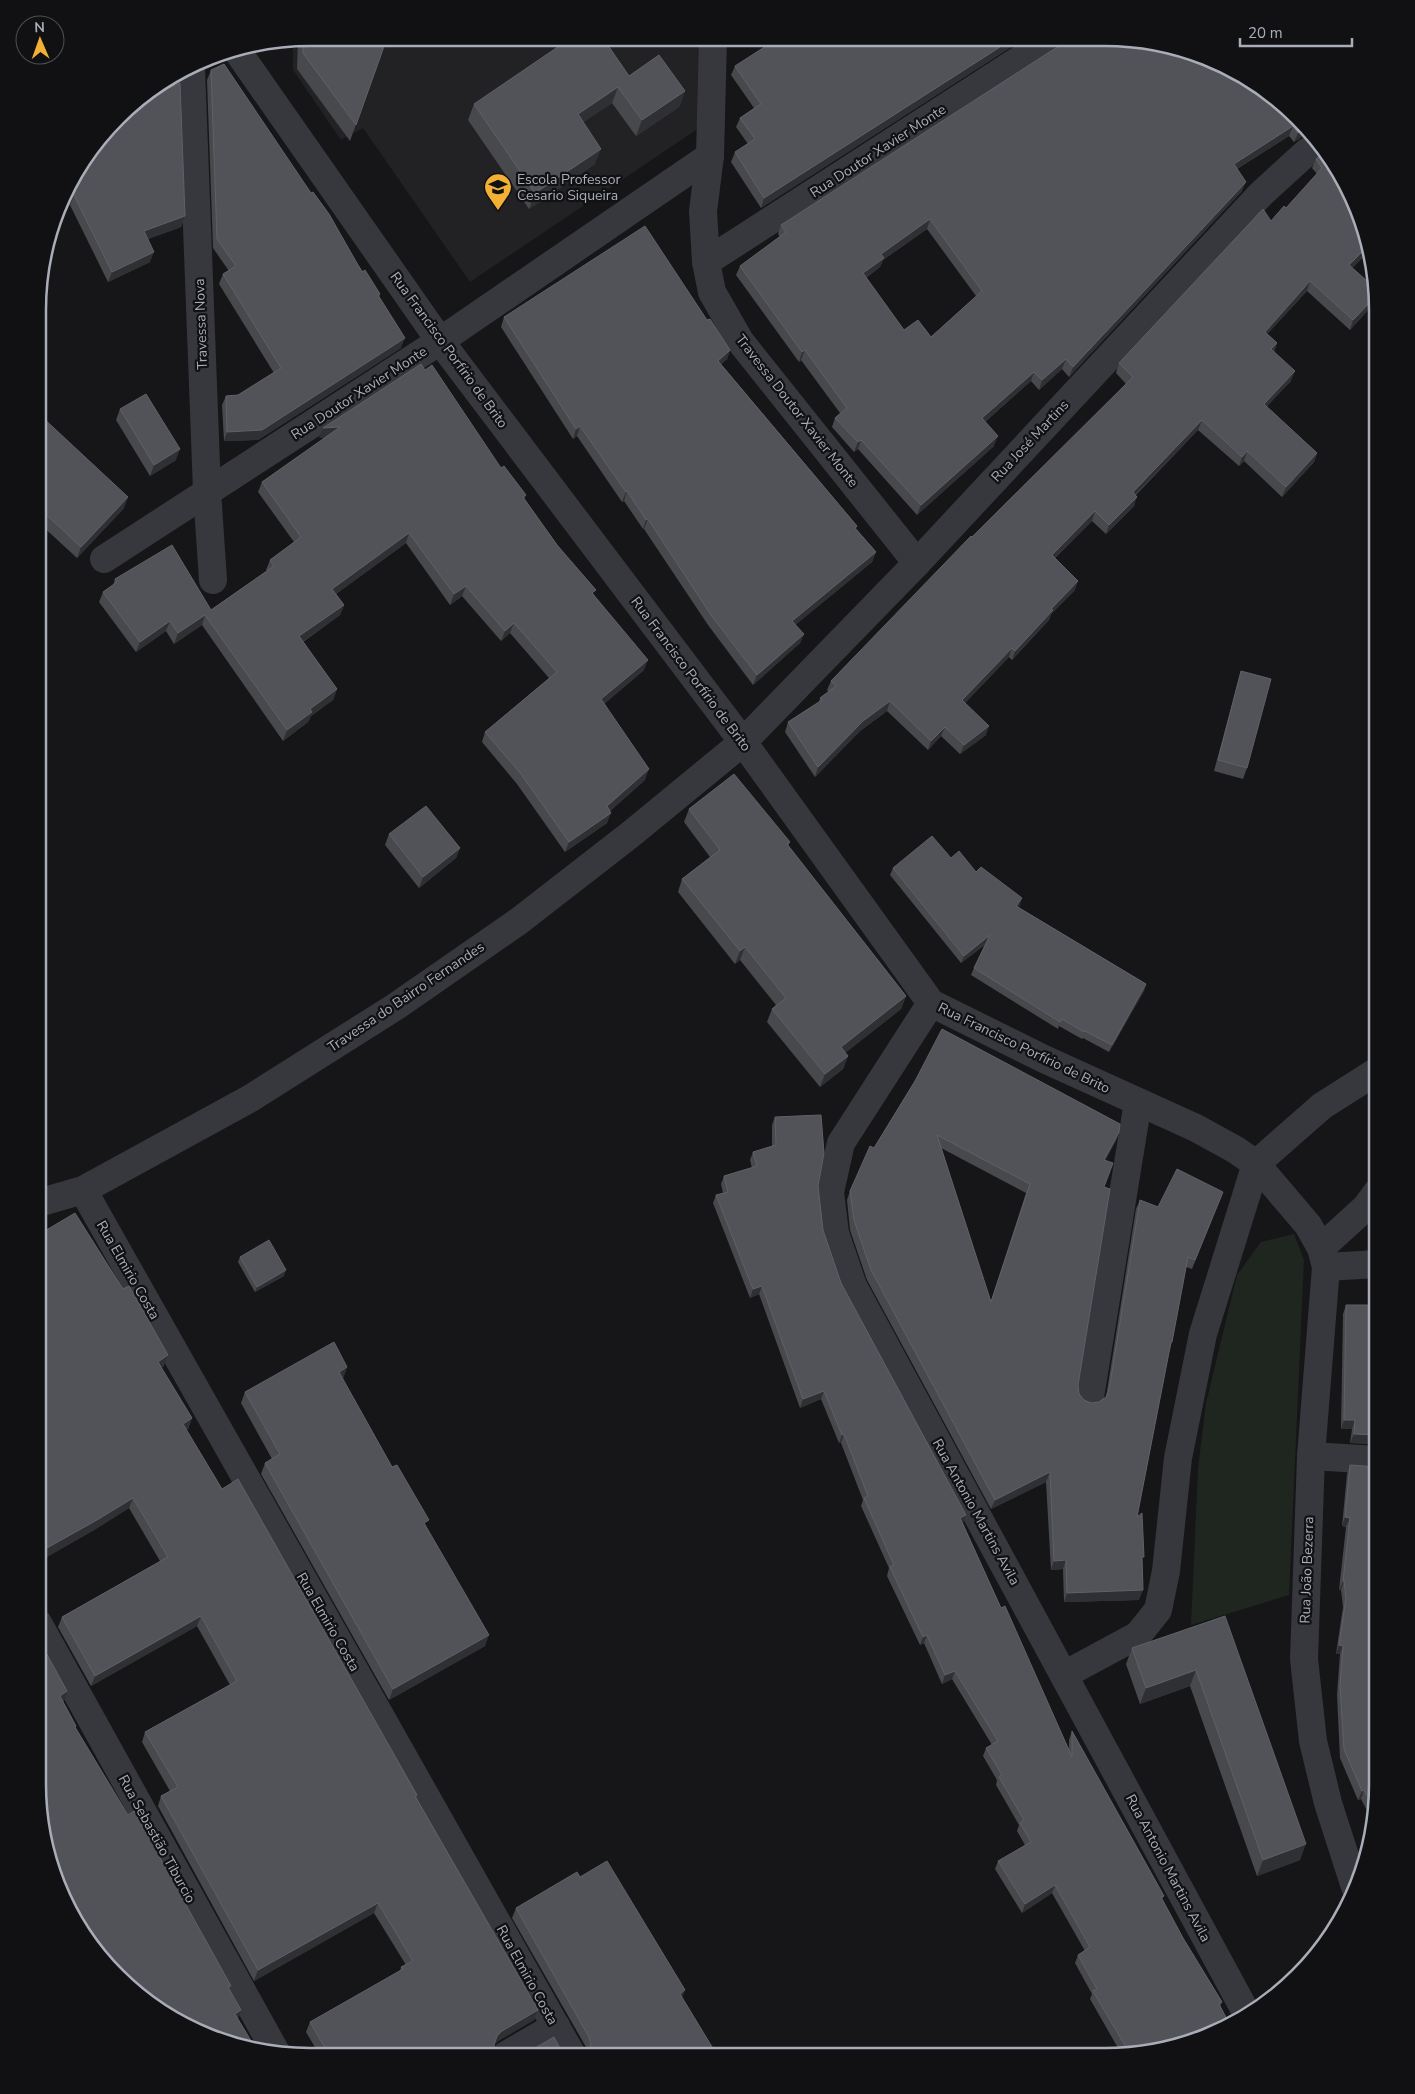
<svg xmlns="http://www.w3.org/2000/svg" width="1415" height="2094" font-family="'Nunito Sans',sans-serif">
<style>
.built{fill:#222225}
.green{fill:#1e261f}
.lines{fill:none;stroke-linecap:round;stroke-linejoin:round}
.minor{stroke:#37383d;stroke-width:28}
.wall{fill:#47494d;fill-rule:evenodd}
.shaded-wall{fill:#2f3033}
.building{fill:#525359;stroke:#5f6168;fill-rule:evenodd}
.labels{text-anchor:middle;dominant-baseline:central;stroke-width:4.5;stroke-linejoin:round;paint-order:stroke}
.street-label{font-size:14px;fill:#a8adb8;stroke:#111113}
.poi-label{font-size:14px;fill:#a8adb8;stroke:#111113;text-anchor:start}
.rim{fill:none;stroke:#a8adb8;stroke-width:2.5}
</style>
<rect width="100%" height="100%" fill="#161618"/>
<polygon class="built" points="311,38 700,39 705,124 470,282 363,128 341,140 293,70 293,41"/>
<polygon class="green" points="1294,1234 1304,1260 1289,1595 1191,1625 1198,1468 1206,1403 1237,1275 1261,1242"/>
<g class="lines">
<g class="minor">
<polyline points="713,39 710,156 703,211 706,262 712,292 740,341 917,563"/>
<polyline points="238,52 440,341 743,742 931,1003 1044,1059 1196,1128 1236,1150 1256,1164 1308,1225 1321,1248 1326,1267 1311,1456 1304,1659 1313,1741 1328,1803 1355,1887"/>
<polyline points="191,68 207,491 213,580"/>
<polyline points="706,262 1050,40"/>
<polyline points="104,559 440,341 710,156"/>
<polyline points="931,1003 841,1143 830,1192 835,1233 853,1286 1247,2014"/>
<polyline points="83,1190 572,2055"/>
<polyline points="38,1203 83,1190 251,1098 395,1007 519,921 631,834 743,742 917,563 1261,194 1307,152 1320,144"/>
<polyline points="1321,1248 1366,1207 1377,1192"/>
<polyline points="1326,1267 1377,1264"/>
<polyline points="1090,1397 1138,1102"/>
<polyline points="1311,1456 1377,1460"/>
<polyline points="38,1623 277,2054"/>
<polyline points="1064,1675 1138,1635 1158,1610 1166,1571 1178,1458 1203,1334 1256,1164 1322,1106 1377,1071"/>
<polyline points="506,2055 556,2026"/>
</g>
</g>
<g class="wall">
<polygon points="311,38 387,38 350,141 297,69 298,40"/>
<polygon points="1022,40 761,208 731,162 735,152 748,144 736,127 740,118 754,108 731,75 735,66"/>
<polygon points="211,70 380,294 379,297 401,348 258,440 224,441 222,405 226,396 238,395 274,373 219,284 223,274 229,271 213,248 207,80"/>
<polygon points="629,76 685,91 679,107 636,136 612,103 583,122 595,164 529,209 468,120 474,104"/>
<path d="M1270 94 1309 132 1294 142 1289 136 1237 169 1242 191 1069 377 1062 369 1039 390 1031 381 985 422 994 446 917 515 858 449 854 452 832 427 835 418 840 413 801 360 799 362 736 275 740 266 780 237 778 234 781 225ZM927 229 976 296 931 337 904 330 866 278 880 267 883 260Z"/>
<polygon points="1316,159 1349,190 1364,228 1370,250 1352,268 1375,288 1376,301 1350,330 1307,291 1267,334 1277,343 1274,352 1291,381 1266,407 1317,453 1314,462 1282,497 1244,461 1239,466 1198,430 1136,495 1134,506 1106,534 1092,521 1055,558 1075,590 1051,614 1049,620 1012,660 1009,657 965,703 986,735 960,754 941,736 928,750 887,711 860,731 815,777 785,732 788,722 819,702 820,698 829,692 827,690 831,681 972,537 1126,384 1116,373 1119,363 1271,221 1286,208 1317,174 1312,168"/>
<polygon points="66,190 185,216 181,227 148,239 150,262 108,282 70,205"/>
<polygon points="504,317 707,320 730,350 727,359 721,364 857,526 856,529 876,552 872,562 795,625 804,634 800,643 753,685 708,625 644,529 643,529 624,501 622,502 577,436 573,439 501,327"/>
<polygon points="425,370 501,468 526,495 524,499 594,595 644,670 604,704 645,780 610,811 607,823 565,852 517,784 482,742 485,732 549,678 510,633 501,641 462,596 450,605 406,543 336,594 344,605 340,615 303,642 337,689 333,700 311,716 308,722 283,741 202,625 174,644 166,631 136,652 99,602 103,592 113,585 115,579 211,610 267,571 266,570 270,560 294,542 258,492 262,482 325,438 319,438"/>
<polygon points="120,409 176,460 150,476 116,420"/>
<polygon points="40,417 124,508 77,558 39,523"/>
<polygon points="1241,671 1247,768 1243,779 1214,771 1238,682"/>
<polygon points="689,809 790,842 788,846 906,996 901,1009 845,1053 848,1056 843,1069 820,1087 767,1022 772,1009 776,1005 740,960 735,964 678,892 682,879 710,857 684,822"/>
<polygon points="389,834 460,848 456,858 419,888 385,845"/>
<polygon points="893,868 976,872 1020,905 1018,907 1146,984 1144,991 1109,1052 1083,1038 1082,1039 1059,1026 1058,1029 971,975 974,968 986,944 961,963 890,875"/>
<path d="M915 1081 1119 1132 1116 1141 1105 1160 1104 1187 1078 1385 1079 1394 1084 1400 1091 1403 1099 1402 1106 1397 1136 1209 1140 1200 1158 1207 1223 1192 1192 1269 1186 1267 1172 1342 1169 1352 1137 1517 1142 1563 1139 1600 1064 1602 1063 1569 1051 1570 1046 1482 991 1509 867 1280 850 1230 847 1200 850 1191 874 1148ZM941 1148 1026 1193 991 1301Z"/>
<polygon points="775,1117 818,1186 823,1230 841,1283 963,1523 1001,1608 1069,1749 1069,1740 1072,1731 1164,1896 1162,1899 1183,1938 1222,2002 1220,2006 1158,2051 1122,2055 1090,1999 1092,1994 1075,1963 1078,1955 1085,1951 1052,1893 1022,1913 995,1869 998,1861 1025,1845 1017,1831 1019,1825 996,1785 997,1780 983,1756 986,1748 992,1745 952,1679 942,1684 924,1643 920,1645 887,1576 889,1568 861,1506 863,1500 841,1443 839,1443 821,1399 800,1408 759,1294 750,1298 713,1203 716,1195 723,1193 721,1184 724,1176 752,1168 750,1160 753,1152 772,1146 772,1125"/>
<polygon points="38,1235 164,1366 161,1368 192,1418 188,1429 186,1430 222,1489 417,1795 416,1798 538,2010 534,2020 498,2041 494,2045 497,2053 499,2055 319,2054 306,2032 310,2022 400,1971 401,1967 406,1965 374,1913 254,1981 158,1806 161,1796 170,1791 142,1742 145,1732 230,1685 197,1626 91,1686 58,1627 62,1617 160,1561 129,1508 94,1530 38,1562"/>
<polygon points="240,1257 284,1276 255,1292 238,1262"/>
<polygon points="1346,1305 1377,1305 1377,1444 1350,1443 1352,1429 1341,1429 1343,1314"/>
<polygon points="347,1367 343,1378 342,1379 426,1526 485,1646 389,1700 261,1474 265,1463 272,1459 241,1403 245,1392"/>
<polygon points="1350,1465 1377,1801 1373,1822 1361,1799 1358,1800 1340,1758 1337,1695 1340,1654 1336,1654 1343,1607 1341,1590 1339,1590 1346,1527 1342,1526 1347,1474"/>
<polygon points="1225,1616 1300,1860 1257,1876 1190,1686 1140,1704 1126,1664 1132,1648"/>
<polygon points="580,1877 682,1998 587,2054 586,2047 512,1918 516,1908"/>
</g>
<g class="shaded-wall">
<polygon points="1011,40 1022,40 761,208 764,198"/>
<polygon points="618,87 612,103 572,130 578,114"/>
<polygon points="685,91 679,107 636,136 642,120"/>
<polygon points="1293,126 1289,136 1230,173 1234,164"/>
<polygon points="1305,128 1309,132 1294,142 1298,133"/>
<polygon points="601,149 595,164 529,209 535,193"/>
<polygon points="1246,182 1242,191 1069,377 1073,367"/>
<polygon points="74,195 70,205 60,210 63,200"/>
<polygon points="185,216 181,227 140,242 144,231"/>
<polygon points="930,219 927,229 883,260 880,267 859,283 863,273 881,254"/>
<polygon points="1369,245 1370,250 1346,275 1349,265"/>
<polygon points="154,252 150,262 108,282 112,272"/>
<polygon points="1310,281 1307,291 1261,341 1265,332"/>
<polygon points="1376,296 1376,302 1350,330 1353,320"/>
<polygon points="405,338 401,348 258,440 224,441 227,432"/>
<polygon points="1277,343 1273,353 1271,349"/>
<polygon points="730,350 727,359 714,370 718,361"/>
<polygon points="805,350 801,360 799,362 802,352"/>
<polygon points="1066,359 1062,369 1039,390 1042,380"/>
<polygon points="1295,371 1291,381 1260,414 1264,404"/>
<polygon points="1034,372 1031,381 978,428 982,418"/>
<polygon points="1202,420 1198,430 1129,501 1133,492"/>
<polygon points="580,426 577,436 573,439 576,429"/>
<polygon points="340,427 336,438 319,438 323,428"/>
<polygon points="998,436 994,446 917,515 921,505"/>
<polygon points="861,440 858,449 854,452 858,442"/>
<polygon points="180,449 176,460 150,476 154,465"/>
<polygon points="1247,451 1244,461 1239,466 1242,457"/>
<polygon points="1317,453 1314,462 1282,497 1286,487"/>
<polygon points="627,491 624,501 622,502 626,492"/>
<polygon points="128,497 124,508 77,558 81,547"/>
<polygon points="1137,497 1134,506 1106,534 1109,525"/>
<polygon points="1095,511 1092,521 1048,564 1052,555"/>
<polygon points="648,519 644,529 643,529 646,520"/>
<polygon points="409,533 406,543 329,599 332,589"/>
<polygon points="876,552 872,562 788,631 792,621"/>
<polygon points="1078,581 1075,590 1051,614 1049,620 1012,660 1015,651 1051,609"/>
<polygon points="466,586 462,596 450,605 454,594"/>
<polygon points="344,605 340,615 295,647 299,636"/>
<polygon points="205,615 202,625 174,644 178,633"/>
<polygon points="170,621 166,631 136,652 140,642"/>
<polygon points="514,623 510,633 501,641 505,631"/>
<polygon points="804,634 800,643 753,685 757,675"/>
<polygon points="1012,648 1009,657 959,709 962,700"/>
<polygon points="648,660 644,670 597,710 601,699"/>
<polygon points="337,689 333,700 311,716 308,722 283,741 287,730 310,709"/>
<polygon points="890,701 887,711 860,731 815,777 818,767 863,721"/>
<polygon points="989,726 986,735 960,754 964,745"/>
<polygon points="945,727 941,736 928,750 931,741"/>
<polygon points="649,769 645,780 603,817 607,806"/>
<polygon points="611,813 607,823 565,852 569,842"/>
<polygon points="460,848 456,858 419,888 423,877"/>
<polygon points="1022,898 1020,905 1013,913 1016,906"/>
<polygon points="990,935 988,942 961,963 964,956"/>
<polygon points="745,947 740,960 735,964 740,951"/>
<polygon points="1146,984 1144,991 1109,1052 1112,1045"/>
<polygon points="906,996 901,1009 836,1060 841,1047"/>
<polygon points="848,1056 843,1069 820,1087 825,1074"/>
<polygon points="1119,1132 1116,1141 1101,1169 1104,1160"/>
<polygon points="286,1270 284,1276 255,1292 257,1287"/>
<polygon points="762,1286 759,1294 750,1298 753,1289"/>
<polygon points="168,1355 164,1366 154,1372 158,1362"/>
<polygon points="347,1367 343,1378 335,1383 339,1372"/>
<polygon points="824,1391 821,1399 800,1408 803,1399"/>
<polygon points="192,1418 188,1429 179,1434 183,1424"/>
<polygon points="1344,1420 1355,1420 1352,1429 1341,1429"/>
<polygon points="844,1434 841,1443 839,1443 842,1435"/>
<polygon points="1354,1434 1377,1435 1377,1444 1350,1443"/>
<polygon points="1050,1472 1046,1482 991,1509 995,1500"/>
<polygon points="133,1498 129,1508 94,1530 38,1562 38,1553"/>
<polygon points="966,1515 963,1523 957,1526 960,1518"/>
<polygon points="1345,1517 1350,1518 1346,1527 1342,1526"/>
<polygon points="1066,1560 1063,1569 1051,1570 1054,1561"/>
<polygon points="1343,1581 1344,1581 1341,1590 1339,1590"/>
<polygon points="1143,1590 1139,1600 1064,1602 1067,1593"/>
<polygon points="201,1616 197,1626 91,1686 95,1676"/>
<polygon points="489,1635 485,1646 389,1700 393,1689"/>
<polygon points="927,1635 924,1643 920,1645 923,1637"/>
<polygon points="1339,1645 1343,1646 1340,1654 1336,1654"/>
<polygon points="1196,1670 1190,1686 1140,1704 1146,1688"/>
<polygon points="955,1671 952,1679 942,1684 945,1675"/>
<polygon points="67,1691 64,1701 56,1706 60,1696"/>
<polygon points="1364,1790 1361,1799 1358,1800 1362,1791"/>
<polygon points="1306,1844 1300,1860 1257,1876 1263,1860"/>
<polygon points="1055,1885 1052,1893 1022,1913 1025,1904"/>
<polygon points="378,1903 374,1913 254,1981 258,1970"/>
<polygon points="685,1990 681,2001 680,1994"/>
<polygon points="241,2010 238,2020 235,2014"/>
<polygon points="538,2010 534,2020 498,2041 493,2047 497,2036 502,2031"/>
</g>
<g class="building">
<polygon points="311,38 387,38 356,125 303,53 303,39"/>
<polygon points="571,38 603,38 629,76 659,55 685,91 642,120 618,87 578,114 601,149 535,193 474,104"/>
<polygon points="777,39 1011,40 764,198 735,152 755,139 740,118 761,104 735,66"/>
<path d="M1066 40H1140L1209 58 1270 94 1305 128 1298 133 1293 126 1234 164 1246 182 1073 367 1066 359 1042 380 1034 372 982 418 998 436 921 505 861 440 858 442 835 418 847 408 805 350 802 352 740 266 786 232 781 225 1062 44ZM930 219 982 291 931 337 918 320 904 330 863 273 884 258 881 254Z"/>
<polygon points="224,64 311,193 313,192 329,214 362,272 365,270 380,294 378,295 405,338 262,430 227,432 226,396 238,395 281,368 223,274 236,266 217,239 211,70"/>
<polygon points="171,80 171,87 180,83 185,216 144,231 154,252 112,272 74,195 63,200 66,190 130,106"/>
<polygon points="1325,151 1349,190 1362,223 1360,225 1364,230 1368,240 1369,245 1349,265 1375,288 1376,296 1353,320 1310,281 1265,332 1277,343 1271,349 1295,371 1264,404 1317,453 1286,487 1247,451 1242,457 1202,420 1133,492 1137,497 1109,525 1095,511 1052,555 1078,581 1051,609 1053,610 1015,651 1012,648 962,700 989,726 964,745 945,727 931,741 890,701 863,721 818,767 788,722 822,700 820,698 836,686 831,681 971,536 972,537 1133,377 1119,363 1263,209 1271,221 1284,206 1286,208 1322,168 1316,159"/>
<polygon points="645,226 707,320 710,319 730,350 718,361 857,526 855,528 876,552 792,621 804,634 757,675 711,615 648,519 646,520 627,491 626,492 580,426 576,429 504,317"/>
<polygon points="421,364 425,370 432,365 501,468 504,466 526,495 523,497 557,545 596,590 592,593 648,660 601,699 649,769 607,806 611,813 569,842 521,774 485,732 557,672 514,623 505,631 466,586 454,594 409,533 332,589 344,605 299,636 337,689 310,709 312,712 287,730 205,615 178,633 170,621 140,642 103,592 117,582 115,579 172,545 211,610 274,566 270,560 301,537 262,482 340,427 323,428"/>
<polygon points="146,394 180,449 154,465 120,409"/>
<polygon points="41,416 128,497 81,547 39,508 40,417"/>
<polygon points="1241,671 1271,679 1247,768 1218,760"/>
<polygon points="734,774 790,842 787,844 906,996 841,1047 848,1056 825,1074 772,1009 786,998 745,947 740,951 682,879 720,850 689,809"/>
<polygon points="426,806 460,848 423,877 389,834"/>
<polygon points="932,836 951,858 959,851 976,872 981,867 1022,898 1016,906 1146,984 1112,1045 1085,1031 1084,1032 1062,1019 1060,1022 974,968 990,935 964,956 893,868"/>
<path d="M942 1029 1120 1124 1119 1132 1104 1160 1113 1163 1104 1187 1110 1189 1078 1385 1079 1394 1084 1400 1091 1403 1099 1402 1106 1397 1109 1390 1140 1200 1158 1207 1177 1169 1223 1192 1195 1260 1188 1257 1172 1342H1171L1137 1517 1142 1513 1144 1557H1142L1143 1590 1067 1593 1066 1560 1054 1561 1050 1472 995 1500 871 1270 854 1220 850 1191 870 1146 874 1148 915 1081ZM937 1135 1030 1184 991 1302Z"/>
<polygon points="821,1115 824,1153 818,1186 823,1230 841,1283 966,1515 960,1518 1001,1608 1005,1606 1072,1757 1072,1731 1164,1896 1161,1897 1183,1938 1222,2002 1219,2004 1230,2025 1225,2028 1158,2051 1130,2054 1093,1991 1097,1989 1078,1955 1090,1947 1055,1885 1025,1904 998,1861 1031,1842 1020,1823 1024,1820 999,1777 1002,1775 986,1748 998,1741 955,1671 945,1675 927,1635 923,1637 890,1567 894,1565 864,1498 868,1496 844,1434 842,1435 824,1391 803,1399 762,1286 753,1289 716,1195 728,1192 724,1176 757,1166 753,1152 776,1145 775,1117"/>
<polygon points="75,1213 123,1289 129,1286 168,1355 158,1362 192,1418 183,1424 222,1489 238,1479 417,1795 415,1796 538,2010 502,2031 497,2036 494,2045 497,2053 499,2055 326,2054 328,2053 310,2022 403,1969 401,1967 413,1961 378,1903 258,1970 161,1796 178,1787 145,1732 237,1681 201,1616 95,1676 62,1617 168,1557 133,1498 97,1520 38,1553 38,1235"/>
<polygon points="269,1240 286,1270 257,1287 240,1257"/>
<polygon points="1346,1305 1377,1305 1377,1435 1354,1434 1355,1420 1344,1420"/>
<polygon points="334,1342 347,1367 339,1372 392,1467 397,1465 429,1520 424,1523 489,1635 393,1689 265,1463 280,1454 245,1392"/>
<polygon points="1350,1465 1377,1467 1377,1801 1375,1812 1364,1790 1362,1791 1344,1749 1340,1686 1343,1646 1339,1645 1346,1598 1344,1581 1343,1581 1350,1518 1345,1517"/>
<polygon points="1225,1616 1306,1844 1263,1860 1196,1670 1146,1688 1132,1648"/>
<polygon points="38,1638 67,1691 60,1696 76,1726 75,1727 128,1815 134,1811 231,1986 228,1987 241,2010 235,2014 256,2049 206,2036 145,2000 94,1950 66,1904 43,1837 38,1783"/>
<polygon points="607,1861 685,1990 680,1994 717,2055 586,2055 589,2052 591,2044 589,2037 516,1908 577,1872 580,1877"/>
<polygon points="554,2037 562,2052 565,2055 523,2055"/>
</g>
<defs>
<g id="school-pin" transform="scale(1.4375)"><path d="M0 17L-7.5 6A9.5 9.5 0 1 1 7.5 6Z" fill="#f2b134" stroke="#111113"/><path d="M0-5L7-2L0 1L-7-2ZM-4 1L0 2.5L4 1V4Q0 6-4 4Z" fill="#111"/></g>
</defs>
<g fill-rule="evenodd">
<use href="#school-pin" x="498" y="187"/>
</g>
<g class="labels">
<g class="street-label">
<text transform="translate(878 151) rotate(-33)">Rua Doutor Xavier Monte</text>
<text transform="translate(201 324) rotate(-92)">Travessa Nova</text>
<text transform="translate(449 350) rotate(54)">Rua Francisco Porfírio de Brito</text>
<text transform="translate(359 393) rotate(-33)">Rua Doutor Xavier Monte</text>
<text transform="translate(797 411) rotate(52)">Travessa Doutor Xavier Monte</text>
<text transform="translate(1030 441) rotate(-47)">Rua José Martins</text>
<text transform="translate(691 674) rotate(53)">Rua Francisco Porfírio de Brito</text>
<text transform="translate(406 997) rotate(-34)">Travessa do Bairro Fernandes</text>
<text transform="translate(1024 1048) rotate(26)">Rua Francisco Porfírio de Brito</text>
<text transform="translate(128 1270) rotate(60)">Rua Elmirio Costa</text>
<text transform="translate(976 1512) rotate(61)">Rua Antonio Martins Avila</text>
<text transform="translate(1307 1570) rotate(-88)">Rua João Bezerra</text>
<text transform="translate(328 1622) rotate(60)">Rua Elmirio Costa</text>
<text transform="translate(157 1839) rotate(61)">Rua Sebastião Tiburcio</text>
<text transform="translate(1168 1868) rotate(62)">Rua Antonio Martins Avila</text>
<text transform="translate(527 1975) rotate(61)">Rua Elmirio Costa</text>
</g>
<g class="poi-label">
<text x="517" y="179">Escola Professor<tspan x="517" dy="16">Cesario Siqueira</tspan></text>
</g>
</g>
<path d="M0 0H1415V2094H0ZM310 46H1105A264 264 0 0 1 1369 310V1784A264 264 0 0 1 1105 2048H310A264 264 0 0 1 46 1784V310A264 264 0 0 1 310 46Z" fill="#111113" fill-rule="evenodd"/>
<path class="rim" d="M310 46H1105A264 264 0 0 1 1369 310V1784A264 264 0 0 1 1105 2048H310A264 264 0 0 1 46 1784V310A264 264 0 0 1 310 46Z"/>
<g transform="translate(40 40) rotate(358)"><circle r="24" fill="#111113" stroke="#4d4f55"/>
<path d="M0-4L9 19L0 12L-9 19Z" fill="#f2b134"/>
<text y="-8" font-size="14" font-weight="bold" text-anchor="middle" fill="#a8adb8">N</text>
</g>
<path d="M1240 38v8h112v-8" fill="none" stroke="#a8adb8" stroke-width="2.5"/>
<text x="1248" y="38" font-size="15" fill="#a8adb8" stroke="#111113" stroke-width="4" paint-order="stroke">20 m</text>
</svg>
